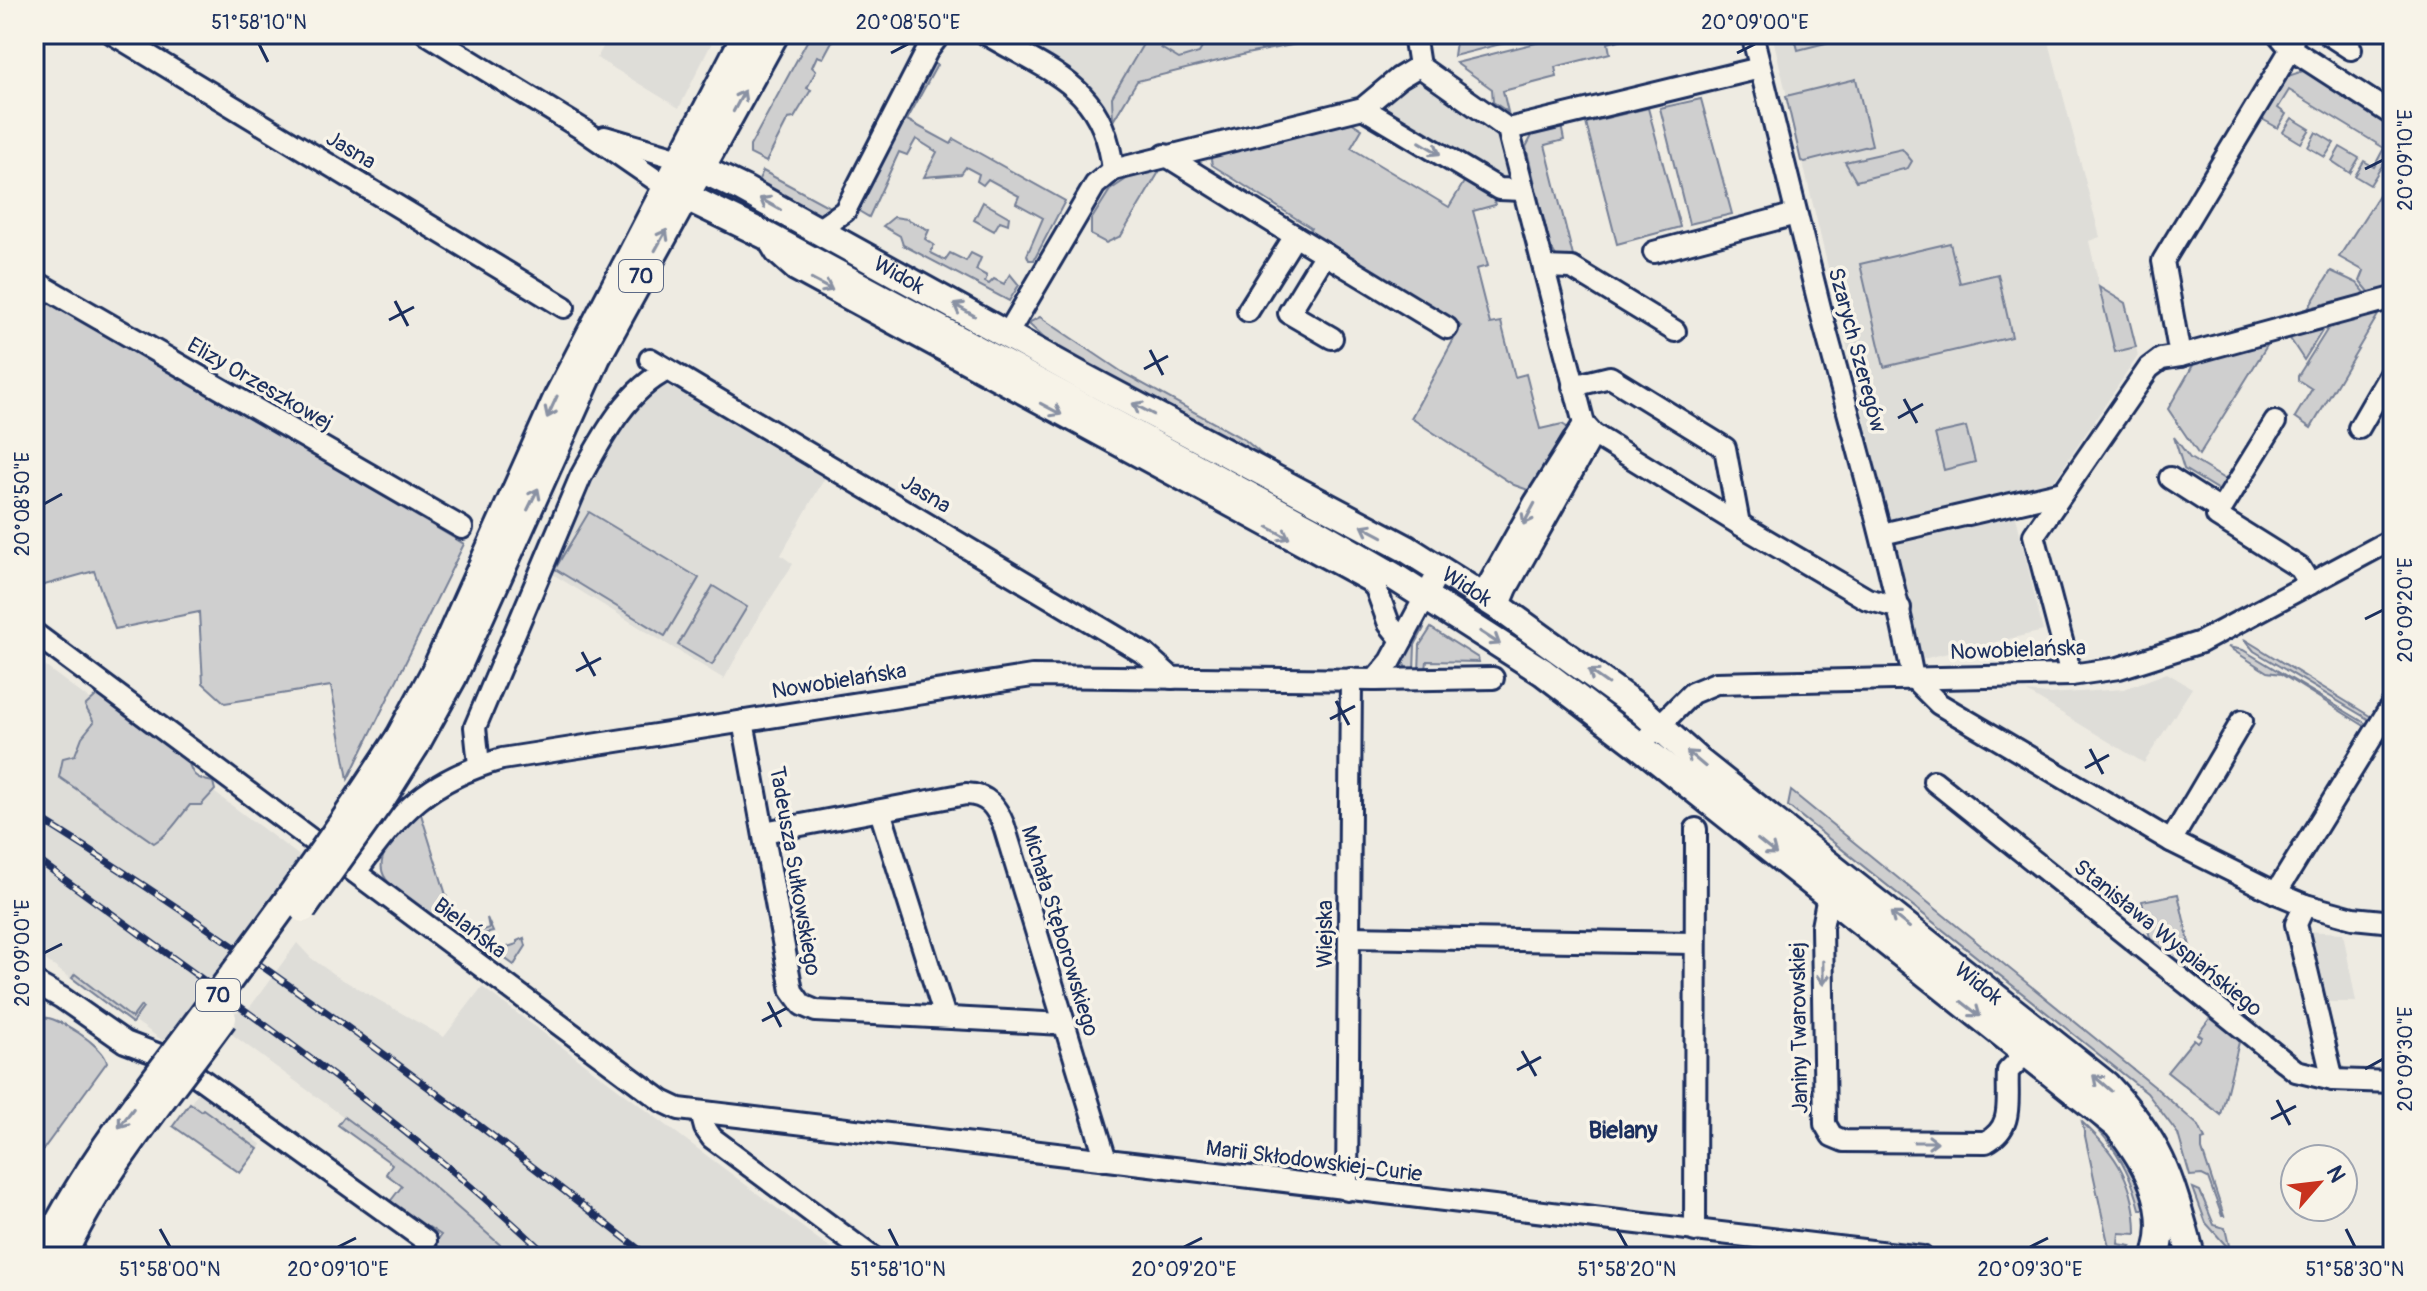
<svg xmlns="http://www.w3.org/2000/svg" width="2427" height="1291" font-family="Pangolin,sans-serif">
<style>
.built{fill:#deddd8}
.green{fill:#cfcfcf;stroke:#757f96;stroke-width:2}
.lines{fill:none;stroke-linecap:round;stroke-linejoin:round}
.minor-casing{stroke:#1b2f5e;stroke-width:26}
.major-casing{stroke:#1b2f5e;stroke-width:32}
.minor{stroke:#f7f3e8;stroke-width:20}
.major{stroke:#f7f3e8;stroke-width:26}
.rail-casing{stroke:#1b2f5e;stroke-width:7}
.rail{stroke:#f7f3e8;stroke-width:4;stroke-dasharray:12;stroke-linecap:butt}
.major-bridge-casing{stroke:#1b2f5e;stroke-width:32;stroke-linecap:butt}
.major-bridge{stroke:#f7f3e8;stroke-width:26}
.oneway{stroke:#8991a3}
.ticks{fill:none;stroke:#1b2f5e;stroke-width:3}
.labels{text-anchor:middle;dominant-baseline:central;stroke-width:7;stroke-linejoin:round;paint-order:stroke}
.shield{fill:#f7f3e8;stroke:#5d6a87;stroke-width:2}
.shield-label{font-size:20px;font-weight:bold;fill:#1b2f5e}
.street-label{font-size:22px;fill:#1b2f5e;stroke:#f7f3e8}
.neighbourhood-label{font-size:24px;font-weight:bold;fill:#1b2f5e;stroke:#f7f3e8}
.neatline{fill:none;stroke:#1b2f5e;stroke-width:3}
.ticks-label{font-size:20px;text-anchor:middle;fill:#1b2f5e}
</style>
<rect width="100%" height="100%" fill="#eeebe2"/>
<filter id="ink" filterUnits="userSpaceOnUse"><feTurbulence type="fractalNoise" baseFrequency=".0125" numOctaves="2"/><feDisplacementMap in="SourceGraphic" scale="16" xChannelSelector="R" yChannelSelector="G"/><feConvolveMatrix kernelMatrix="1 2 1 2 8 2 1 2 1" color-interpolation-filters="sRGB"/></filter>
<g filter="url(#ink)">
<g class="built">
<polygon points="610,34 716,34 679,108 597,58"/>
<polygon points="998,34 1237,34 1249,41 1255,37 1246,54 1137,81 1113,121 1097,93"/>
<polygon points="1772,34 2047,34 2100,237 2089,241 2114,351 2136,347 2138,356 2052,484 1894,522 1888,517"/>
<polygon points="1407,81 1429,83 1502,129 1514,175 1500,180 1387,111 1388,96"/>
<polygon points="648,368 827,474 781,555 793,564 760,615 724,679 546,570 580,507 572,502"/>
<polygon points="2014,508 2043,631 1918,660 1891,538"/>
<polygon points="34,658 321,872 215,1020 250,1007 297,943 311,958 336,976 444,1037 482,987 842,1257 512,1257 409,1165 214,1021 187,1058 120,1010 91,986 71,979 47,961 37,954 41,949 34,944"/>
<polygon points="2167,673 2192,688 2144,763 2027,692 2049,694 2124,689"/>
<polygon points="2305,931 2343,933 2356,1002 2325,1002"/>
<polygon points="199,1091 216,1104 226,1107 259,1131 254,1139 262,1145 258,1149 204,1109 201,1111 190,1104"/>
</g>
<g class="green">
<polygon points="811,34 836,34 823,58 817,56 812,67 816,71 807,88 811,90 794,118 788,119 766,162 750,154 750,146"/>
<polygon points="1149,34 1164,34 1165,42 1161,48 1179,59 1199,53 1210,34 1233,34 1250,44 1257,34 1269,39 1259,44 1261,50 1293,41 1298,34 1338,34 1338,36 1246,54 1137,81 1113,121 1112,97"/>
<polygon points="1457,34 1540,34 1454,56"/>
<polygon points="1572,34 1642,34 1608,43 1610,53 1555,67 1557,77 1503,91 1508,112 1493,102 1492,89 1456,63"/>
<polygon points="1794,34 1848,34 1849,37 1798,50"/>
<polygon points="931,62 937,65 907,120 951,144 954,139 1065,201 1034,260 1029,260 1027,255 1043,218 1016,203 1019,196 988,179 983,185 977,181 979,174 966,167 961,174 924,177 937,152 916,139 907,155 899,152 869,217 852,207"/>
<polygon points="2306,70 2388,120 2390,153 2370,185 2355,176 2364,161 2374,167 2384,148 2289,90 2278,108 2286,114 2278,128 2262,119 2288,76"/>
<polygon points="1856,79 1872,145 1805,162 1801,161 1786,96"/>
<polygon points="1701,99 1732,214 1689,224 1660,108"/>
<polygon points="1648,108 1680,227 1617,244 1586,123"/>
<polygon points="2292,118 2310,129 2301,143 2283,132"/>
<polygon points="1346,119 1362,129 1351,148 1449,207 1467,177 1492,192 1495,205 1473,211 1488,266 1476,269 1490,324 1501,322 1515,377 1526,374 1540,429 1562,424 1567,427 1531,491 1514,485 1411,418 1461,326 1308,233 1311,228 1212,165 1210,154"/>
<polygon points="1561,125 1564,140 1545,145 1573,256 1569,263 1558,259 1550,246 1526,147 1534,132"/>
<polygon points="2316,132 2334,143 2325,157 2308,147"/>
<polygon points="2340,147 2359,158 2350,173 2332,161"/>
<polygon points="1902,149 1912,161 1908,168 1856,181 1845,162"/>
<polygon points="2393,159 2393,200 2381,192"/>
<polygon points="1157,168 1159,172 1121,236 1106,243 1091,235 1091,220 1110,190 1137,172"/>
<polygon points="763,171 837,211 821,216 758,181"/>
<polygon points="2379,195 2391,203 2388,208 2393,212 2393,286 2370,293 2360,281 2364,271 2339,257"/>
<polygon points="983,202 1009,217 1008,224 1000,221 994,231 974,220"/>
<polygon points="894,217 907,219 929,230 925,239 934,245 931,253 945,260 950,253 966,261 971,253 981,258 976,270 987,276 985,282 989,284 994,279 1004,284 1010,274 1019,285 1009,301 903,245 900,236 883,226"/>
<polygon points="1950,243 1960,283 1998,274 2012,337 1884,367 1860,264"/>
<polygon points="2331,271 2357,283 2373,302 2306,312"/>
<polygon points="2099,287 2125,303 2136,347 2115,352"/>
<polygon points="34,290 464,544 348,779 331,686 225,703 203,683 199,612 115,629 94,571 34,588"/>
<polygon points="2370,311 2378,315 2311,428 2295,417 2312,389 2298,380 2298,376 2332,322"/>
<polygon points="1040,317 1125,374 1245,440 1271,462 1116,383 1047,341 1030,325 1030,322"/>
<polygon points="2327,323 2304,360 2287,334"/>
<polygon points="2268,344 2199,455 2168,409 2196,360"/>
<polygon points="1966,427 1975,462 1944,470 1935,434"/>
<polygon points="2174,437 2190,458 2226,480 2220,491 2184,469"/>
<polygon points="589,512 699,578 665,636 555,569"/>
<polygon points="713,586 747,607 712,665 678,645"/>
<polygon points="1420,623 1424,628 1415,645 1414,672 1406,668 1402,660"/>
<polygon points="1431,628 1478,658 1479,662 1427,661 1426,670 1419,672 1420,645"/>
<polygon points="2244,639 2373,718 2373,722 2254,651"/>
<polygon points="2228,647 2243,650 2370,726 2366,727 2281,674 2267,672"/>
<path d="M97 695C127 711 156 732 182 754 196 767 184 777 213 782L215 790 201 805H190C178 819 170 834 154 843L59 777 63 758 75 755 82 737 94 722 85 706Z"/>
<polygon points="1791,791 2155,1087 2199,1126 2205,1139 2202,1140 2202,1150 2224,1216 2222,1216 2208,1178 2202,1175 2190,1176 2178,1134 2147,1093 1788,806"/>
<path d="M420 811 455 924 451 928C438 923 426 911 415 903 405 896 393 888 386 879 369 856 405 825 420 811Z"/>
<polygon points="2178,894 2198,982 2151,943 2142,901"/>
<polygon points="487,918 493,932 484,934 475,947 458,935 463,928 471,923 475,933 489,928"/>
<polygon points="524,938 526,946 514,965 500,955 501,949 517,944 517,941"/>
<polygon points="75,974 132,1018 141,1006 143,1008 132,1023 72,978"/>
<polygon points="2214,1013 2241,1034 2221,1115 2167,1072 2194,1039 2198,1042 2202,1037 2198,1034"/>
<path d="M40 1017C58 1016 102 1045 107 1062L34 1162V1022Z"/>
<path d="M2023 1068H2030L2118 1142 2152 1209H2140C2122 1135 2079 1113 2023 1068Z"/>
<polygon points="190,1103 201,1111 203,1109 258,1149 240,1173 173,1126"/>
<polygon points="344,1117 409,1165 514,1257 451,1257 435,1244 441,1235 429,1227 424,1229 389,1203 402,1186 386,1174 392,1164 338,1125"/>
<path d="M2082 1122C2117 1154 2136 1185 2136 1234L2119 1233 2118 1244 2131 1246 2121 1257H2111Z"/>
<polygon points="2193,1188 2200,1191 2214,1225 2225,1228 2230,1250 2206,1223"/>
</g>
<g class="lines">
<g class="minor-casing">
<g id="minor">
<polyline points="113,34 564,307"/>
<polyline points="427,34 582,129 666,187"/>
<path d="M986 34C1051 73 1104 85 1113 170"/>
<polyline points="1414,34 1419,66 1508,129 1584,424 1593,434 1739,524 1867,599 1900,608"/>
<path d="M1752 34C1776 130 1799 227 1824 324 1856 442 1890 558 1913 678"/>
<polyline points="2278,34 2291,49 2393,115"/>
<polyline points="2328,34 2351,49"/>
<polyline points="1363,108 1499,189 1523,190"/>
<polyline points="1508,129 1760,68"/>
<polyline points="605,137 680,159"/>
<polyline points="1165,155 1295,236 1248,311"/>
<polyline points="818,230 845,211 927,51 940,34"/>
<polyline points="1295,236 1447,328"/>
<polyline points="767,238 776,253 795,270 1369,581 1376,588 1389,624 1402,640"/>
<polyline points="1654,252 1796,214"/>
<polyline points="1325,254 1289,313 1332,338"/>
<polyline points="1544,267 1572,268 1675,331"/>
<polyline points="34,281 462,528"/>
<polyline points="1008,333 1095,185 1113,170 1363,108 1399,78 1419,66"/>
<polyline points="2180,356 2393,298"/>
<polyline points="650,359 1145,654 1172,678"/>
<polyline points="1573,386 1610,377 1725,448 1739,524"/>
<polyline points="2275,422 2217,516 2300,568 2310,584"/>
<polyline points="2359,428 2393,369"/>
<polyline points="2170,478 2220,510"/>
<polyline points="1882,534 2063,492"/>
<polyline points="1482,596 1535,502 1584,424"/>
<polyline points="1499,607 1507,588 1591,438"/>
<polyline points="34,633 662,1101 679,1109 1922,1257"/>
<polyline points="2071,675 2034,535 2149,368 2161,359 2180,356 2163,261 2291,49 2294,34"/>
<polyline points="1913,678 1939,704 2171,841 2276,893 2305,905 2353,918 2393,922"/>
<polyline points="1375,680 1493,678"/>
<polyline points="743,721 792,991 802,1005 816,1011 1063,1024"/>
<polyline points="1651,734 1692,693 1716,683 2071,675 2119,668 2201,642 2393,539"/>
<path d="M479 765 475 727 581 476C602 438 627 389 668 370"/>
<polyline points="1934,781 2296,1071 2333,1080 2393,1082"/>
<polyline points="880,811 945,1017"/>
<path d="M764 832 966 794C988 795 996 806 1004 826L1106 1160"/>
<polyline points="2171,841 2242,721"/>
<path d="M356 872C400 811 428 780 502 759L1032 676 1375 680 1391 661 1440 569"/>
<polyline points="2276,893 2393,703"/>
<path d="M1828 896 1822 927 1825 1124 1832 1136 1844 1141 1986 1142C2015 1127 2006 1099 2008 1071L2026 1053"/>
<polyline points="2305,905 2296,924 2333,1080"/>
<polyline points="1349,937 1694,943"/>
<polyline points="34,982 62,998 125,1042 157,1054 194,1074 426,1241"/>
<polyline points="701,1113 705,1128 712,1138 872,1257"/>
<polyline points="1347,1190 1351,679"/>
<polyline points="1695,1231 1696,829"/>
</g>
</g>
<g class="major-casing">
<g id="major">
<path id="s1" d="M680 159 743 189 1081 376 1407 549 1499 607 1640 709 1698 761 2106 1085C2160 1142 2169 1174 2189 1248"/>
<path d="M666 187 765 235 1315 531 1393 576 1543 672 1640 746 2117 1125C2146 1162 2171 1204 2157 1253"/>
<polyline points="400,736 435,671 558,396 746,34"/>
<polyline points="415,746 453,677 597,357 775,34"/>
</g>
</g>
<use href="#minor" class="minor"/>
<use href="#major" class="major"/>
<g class="rail-casing">
<g id="rail">
<path d="M34 815C249 948 450 1101 649 1257"/>
<path d="M34 857C209 986 391 1107 549 1257"/>
</g>
</g>
<use href="#rail" class="rail"/>
<g class="major-bridge-casing">
<g id="major-bridge">
<polyline points="303,909 381,800 415,746"/>
<path d="M41 1257C82 1170 143 1096 200 1019 269 927 338 833 400 736"/>
<path d="M62 1257C102 1170 167 1095 223 1018"/>
</g>
</g>
<use href="#major-bridge" class="major-bridge"/>
</g>
<defs><path id="oneway-shaft" d="M-6 0H5M1.5-3L5.5 0L1.5 3" fill="none" stroke-width="1.6" stroke-linecap="round" stroke-linejoin="round" transform="scale(2)"/></defs>
<g class="oneway">
<use href="#oneway-shaft" transform="translate(739 101) rotate(-62)"/>
<use href="#oneway-shaft" transform="translate(1430 148) rotate(31)"/>
<use href="#oneway-shaft" transform="translate(770 204) rotate(-151)"/>
<use href="#oneway-shaft" transform="translate(661 240) rotate(-61)"/>
<use href="#oneway-shaft" transform="translate(822 285) rotate(28)"/>
<use href="#oneway-shaft" transform="translate(964 310) rotate(-151)"/>
<use href="#oneway-shaft" transform="translate(552 407) rotate(115)"/>
<use href="#oneway-shaft" transform="translate(1051 409) rotate(28)"/>
<use href="#oneway-shaft" transform="translate(1143 409) rotate(-152)"/>
<use href="#oneway-shaft" transform="translate(533 499) rotate(-64)"/>
<use href="#oneway-shaft" transform="translate(1529 514) rotate(118)"/>
<use href="#oneway-shaft" transform="translate(1372 531) rotate(-152)"/>
<use href="#oneway-shaft" transform="translate(1279 533) rotate(28)"/>
<use href="#oneway-shaft" transform="translate(1490 638) rotate(33)"/>
<use href="#oneway-shaft" transform="translate(1598 677) rotate(-145)"/>
<use href="#oneway-shaft" transform="translate(1696 759) rotate(-140)"/>
<use href="#oneway-shaft" transform="translate(1767 847) rotate(39)"/>
<use href="#oneway-shaft" transform="translate(1900 920) rotate(-142)"/>
<use href="#oneway-shaft" transform="translate(1823 973) rotate(89)"/>
<use href="#oneway-shaft" transform="translate(1971 1009) rotate(38)"/>
<use href="#oneway-shaft" transform="translate(2102 1083) rotate(-139)"/>
<use href="#oneway-shaft" transform="translate(126 1118) rotate(127)"/>
<use href="#oneway-shaft" transform="translate(1926 1142)"/>
</g>
</g>
<path class="ticks" d="M259 44 268 62M891 53 908 44M1737 53 1755 44M2365 169 2383 160M395 301 408 326M389 320 414 307M1150 350 1163 375M1144 369 1168 356M1904 399 1917 423M1898 418 1923 404M44 504 62 494M2365 619 2383 610M582 652 595 676M576 671 601 658M1336 701 1349 725M1330 719 1355 706M2090 749 2103 774M2085 768 2109 755M44 953 62 944M768 1002 781 1027M762 1021 787 1008M1522 1051 1536 1076M2365 1069 2383 1059M1517 1070 1541 1057M2277 1100 2290 1125M2271 1119 2296 1106M160 1229 170 1247M889 1229 898 1247M1617 1229 1627 1247M2346 1229 2355 1247M338 1247 356 1238M1184 1247 1202 1238M2030 1247 2048 1238"/>
<g class="labels">
<g class="shield">
<rect x="619" y="260" width="44" height="32" rx="6"/>
<rect x="196" y="979" width="44" height="32" rx="6"/>
</g>
<g class="shield-label">
<text x="641" y="276">70</text>
<text x="218" y="995">70</text>
</g>
<g class="street-label">
<text transform="translate(351 150) rotate(31)">Jasna</text>
<text stroke="none"><textPath href="#s1" startOffset="248">Widok</textPath></text>
<text transform="translate(1857 350) rotate(75)">Szarych Szeregów</text>
<text transform="translate(260 384) rotate(30)">Elizy Orzeszkowej</text>
<text transform="translate(926 494) rotate(31)">Jasna</text>
<text stroke="none"><textPath href="#s1" startOffset="896">Widok</textPath></text>
<text transform="translate(2018 650) rotate(-2)">Nowobielańska</text>
<text transform="translate(839 681) rotate(-9)">Nowobielańska</text>
<text transform="translate(795 871) rotate(80)">Tadeusza Sułkowskiego</text>
<text transform="translate(470 928) rotate(37)">Bielańska</text>
<text transform="translate(1060 931) rotate(73)">Michała Stęborowskiego</text>
<text transform="translate(1325 934) rotate(-90)">Wiejska</text>
<text transform="translate(2168 938) rotate(39)">Stanisława Wyspiańskiego</text>
<text stroke="none"><textPath href="#s1" startOffset="1544">Widok</textPath></text>
<text transform="translate(1799 1028) rotate(-91)">Janiny Twarowskiej</text>
<text transform="translate(1314 1161) rotate(7)">Marii Skłodowskiej-Curie</text>
</g>
<g class="neighbourhood-label">
<text x="1623" y="1130">Bielany</text>
</g>
</g>
<rect width="2427" height="1291" fill="none" stroke="#f7f3e8" stroke-width="88"/>
<g transform="translate(2319 1183) rotate(62)"><circle r="38" fill="#f7f3e8" stroke="#9fa5b1" stroke-width="2"/>
<path d="M0-6L14 30L0 20L-14 30Z" fill="#c8321e"/>
<text y="-12" font-size="22" font-weight="bold" text-anchor="middle" fill="#1b2f5e">N</text>
</g>
<rect x="44" y="44" width="2339" height="1203" class="neatline"/>
<g class="ticks-label">
<text x="259" y="29">51°58'10"N</text>
<text x="908" y="29">20°08'50"E</text>
<text x="1755" y="29">20°09'00"E</text>
<text transform="translate(2405 160) rotate(-90)" y="7">20°09'10"E</text>
<text transform="translate(22 504) rotate(-90)" y="7">20°08'50"E</text>
<text transform="translate(2405 610) rotate(-90)" y="7">20°09'20"E</text>
<text transform="translate(22 953) rotate(-90)" y="7">20°09'00"E</text>
<text transform="translate(2405 1059) rotate(-90)" y="7">20°09'30"E</text>
<text x="170" y="1276">51°58'00"N</text>
<text x="338" y="1276">20°09'10"E</text>
<text x="898" y="1276">51°58'10"N</text>
<text x="1184" y="1276">20°09'20"E</text>
<text x="1627" y="1276">51°58'20"N</text>
<text x="2030" y="1276">20°09'30"E</text>
<text x="2355" y="1276">51°58'30"N</text>
</g>
</svg>
